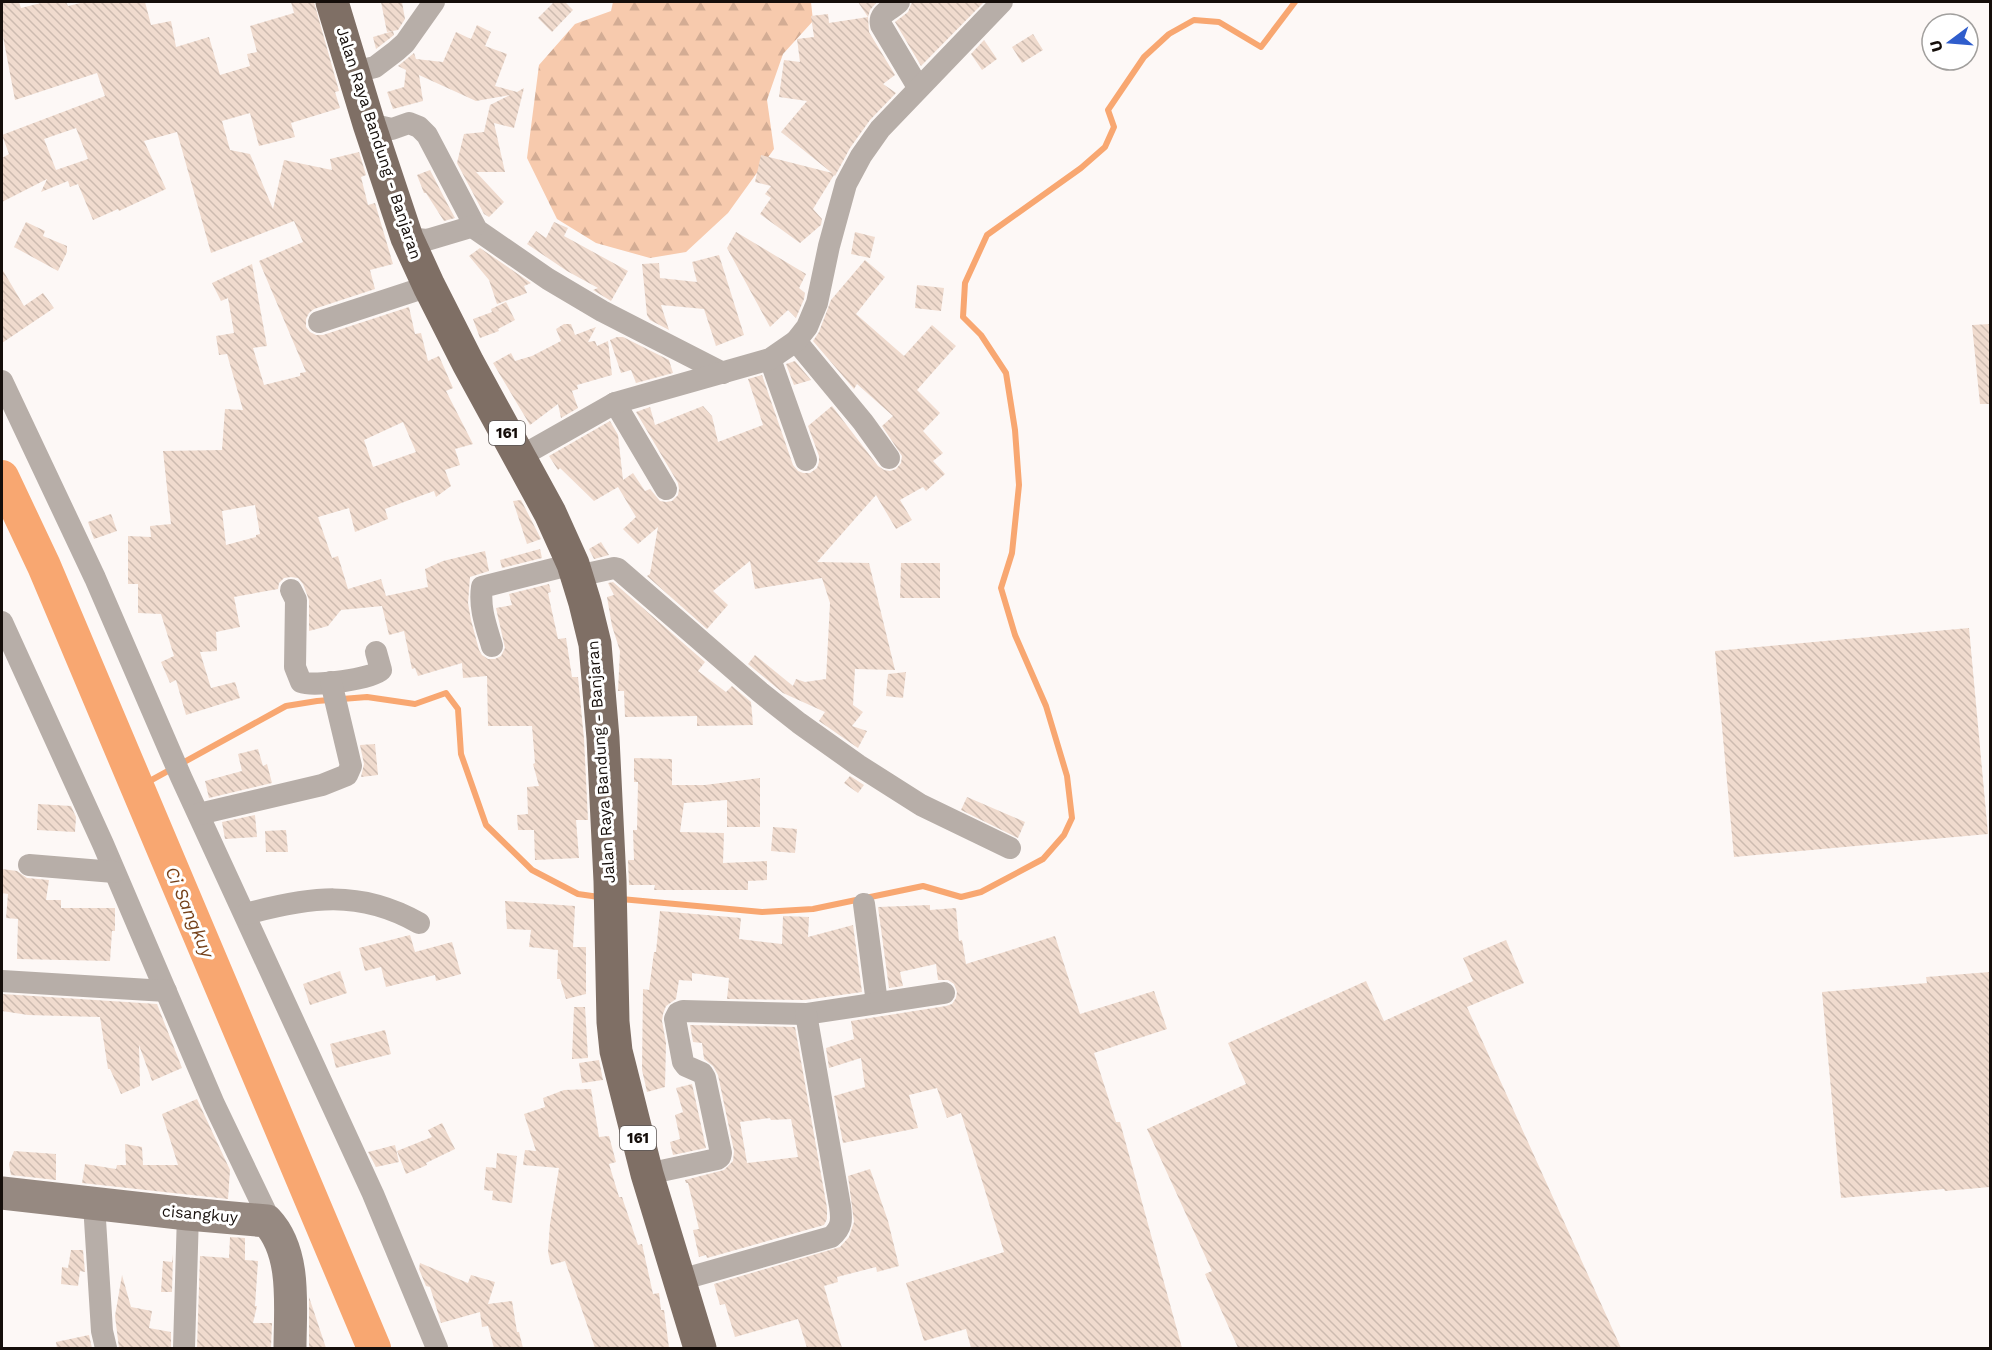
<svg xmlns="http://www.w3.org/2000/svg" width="1992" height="1350" font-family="'Work Sans',sans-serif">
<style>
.forest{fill:url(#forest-firs)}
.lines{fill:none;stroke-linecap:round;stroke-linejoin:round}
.stream{stroke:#f8a771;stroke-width:6}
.river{stroke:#f8a771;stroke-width:34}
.building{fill:url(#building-back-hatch);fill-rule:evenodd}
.street{stroke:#b7aea8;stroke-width:22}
.secondary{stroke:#968981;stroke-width:33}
.primary{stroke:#7f6f65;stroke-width:33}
.labels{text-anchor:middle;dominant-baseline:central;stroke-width:6;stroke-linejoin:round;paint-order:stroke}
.shield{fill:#fff;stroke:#5b5654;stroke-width:1.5}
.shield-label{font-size:15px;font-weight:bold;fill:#150e0a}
.street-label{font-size:16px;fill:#150e0a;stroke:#fff}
.water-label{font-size:18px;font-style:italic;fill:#75411a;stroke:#fff}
</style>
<defs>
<pattern id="forest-firs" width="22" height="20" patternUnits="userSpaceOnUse" patternTransform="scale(1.5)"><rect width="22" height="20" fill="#f7caad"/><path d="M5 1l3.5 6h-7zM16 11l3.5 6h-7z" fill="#d3ac94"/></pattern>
<pattern id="building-back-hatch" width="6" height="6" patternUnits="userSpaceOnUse" patternTransform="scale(1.5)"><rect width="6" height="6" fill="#f0dbce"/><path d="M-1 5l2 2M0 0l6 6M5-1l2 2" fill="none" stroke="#cdbbb0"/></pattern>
</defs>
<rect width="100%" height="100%" fill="#fdf8f6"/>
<polygon class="forest" points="613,2 811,2 813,21 783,54 767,100 774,149 728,213 686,252 650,258 596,243 557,219 527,158 539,65 575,24 611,11"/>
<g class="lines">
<g class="stream">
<polyline points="137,788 286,706 317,701 367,697 415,704 446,693 458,709 461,754 486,825 532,870 578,894 599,897"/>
<polyline points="621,899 762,912 813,909 923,886 961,897 981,892 1043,859 1064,835 1072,818 1067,776 1046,706 1015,635 1001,588 1012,553 1019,485 1015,430 1006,373 981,335 963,317 965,283 987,235 1081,168 1105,147 1114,127 1108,110 1144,57 1169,34 1194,20 1219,22 1261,47 1295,2"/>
</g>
<polyline class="river" points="2,477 44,566 374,1348"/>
</g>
<g class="building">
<path d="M2 2H19L21 8 45 2H66L68 6 85 2H145L151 25 171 21 176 47 209 37 220 75 250 66 247 54 257 52 250 26 294 13 291 2H314L339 91 335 92 340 108 291 123 295 137 259 146 250 113 222 121 230 150 250 154 273 209 284 160 332 170 330 159 359 152 366 175 361 177 368 205 375 203 393 264 370 270 375 289 314 309 309 313 306 319V327L310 332 316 335H323L409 307 415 334 421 333 428 361 439 356 453 388 446 391 473 444 455 449 460 465 445 470 451 486 436 497 434 491 385 509 388 519 355 532 349 508 318 517 332 558 338 556 348 589 381 579 386 596 428 587 425 569 443 561 485 551 489 571 470 577 468 603 471 620 479 650 482 655 488 659H495L501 656 505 648 496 608 512 605 509 594 549 584 551 592 548 593 558 639 566 638 572 677H578L584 739 588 820H576L579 858 535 860 534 830H518L517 815 528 814 527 787 539 786 533 764 535 763 532 726H488L487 676 463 678 462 663 418 676 415 668 412 669 404 631 389 635 382 606 341 610 328 626 309 631V600L303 584 298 578 291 577 284 578 279 583 278 589 234 597 240 627 216 632 217 651 200 652 211 688 235 682 240 698 186 715 176 680 170 683 161 662 174 656 161 614 138 613V584H128V536L151 537 150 526 171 524 163 451 222 450 225 409 243 410 227 354 219 355 216 336 234 333 228 298 221 301 212 283 252 264 267 346 253 348 264 385 300 376V373L306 372 259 261 303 242 294 221 211 253 177 132 144 141 166 189 119 211 118 209 93 220 78 184 70 187 68 181 41 192 47 179 2 202V158L9 154 2 135 105 96 97 73 15 100 2 31ZM76 128 88 159 56 170 44 139ZM403 422 416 452 373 467 364 440ZM255 505 260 534 256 535V537L226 545 222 511Z"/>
<polygon points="381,2 402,2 405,19 398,30 387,32"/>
<polygon points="554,2 565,2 573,10 552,32 538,18"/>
<polygon points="858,2 877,2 870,10 868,17"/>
<polygon points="912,2 984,2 921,66 895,22 908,12"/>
<polygon points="828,14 829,23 868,17 869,32 895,75 883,84 896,93 870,120 850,148 835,176 834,175 813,209 822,219 821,225 800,243 760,214 771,198 765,194 771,186 755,182 761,155 832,173 781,132 807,101 779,97 784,60 800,62 797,39 814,37 811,16"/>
<polygon points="477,25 491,32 485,46 507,54 495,86 517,92 524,88 514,128 494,123 505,172 476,172 504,202 489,217 484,214 457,163 464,134 484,132 490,105 510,95 476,101 419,75 423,101 393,109 387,92 404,87 406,70 398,66 414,53 416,59 443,62 456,32 471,39"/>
<polygon points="393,31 394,35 376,49 373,37"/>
<polygon points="1033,34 1043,50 1022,63 1012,47"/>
<polygon points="984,40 997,59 982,70 971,54"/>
<polygon points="430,170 448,205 455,218 444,221 426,193 424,193 417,175"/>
<polygon points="26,222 45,231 43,236 67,246 67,252 58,271 14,247"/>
<polygon points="554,222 568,228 564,236 628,271 611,301 593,290 598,288 567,271 527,244 536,231 546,238"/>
<polygon points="736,232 806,274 799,288 805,293 804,299 796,318 788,310 770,327 727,248"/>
<polygon points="855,232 875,237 870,258 851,254"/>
<polygon points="480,248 531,283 524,286 527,293 497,304 489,280 469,256"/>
<polygon points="719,255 744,335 716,346 704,309 661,305 669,330 650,320 647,315 642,264 659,263 660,278 697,282 692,262"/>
<polygon points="865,260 885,277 856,314 904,356 932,325 956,346 917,390 940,413 923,431 943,453 933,461 945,474 926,491 923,487 900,500 912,520 896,529 876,495 817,562 869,563 895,670 855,669 853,705 863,712 852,726 867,731 858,748 819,721 825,712 783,693 748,664 755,655 793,686 796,679 805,682 826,679 830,603 822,578 755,589 750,561 713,591 728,605 707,629 647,576 650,574 658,527 638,544 623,529 636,517 618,487 594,501 560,468 558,470 549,456 610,421 618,435 623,480 633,473 645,491 650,489 660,501 666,502 672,501 678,495 679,489 678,483 636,412 650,407 655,425 703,406 712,416 718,442 763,425 748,379 762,375 793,465 798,471 803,473 810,473 817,468 819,462 819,456 808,426 832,406 878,466 884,470 890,471 896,469 901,463 902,456 882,426 893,416 857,384 854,389 813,341 819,332 831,300"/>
<polygon points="2,269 24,306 43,293 54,308 2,343"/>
<polygon points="917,285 944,288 941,311 915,308"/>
<polygon points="506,302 515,320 498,329 499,331 480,338 473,319 492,312 491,309"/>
<polygon points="564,324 571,324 575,335 596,327 588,342 595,341 597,346 608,341 612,375 577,385 578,389 572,391 578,408 561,418 558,404 530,425 493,363 511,353 515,361 532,356 561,341 556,329"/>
<polygon points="1990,324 1990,404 1980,404 1972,325"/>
<polygon points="617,337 623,337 669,360 673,373 636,383 631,370 621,373 610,340"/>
<polygon points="795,361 811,380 794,385 786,364"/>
<polygon points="521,500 541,539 527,544 513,501"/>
<polygon points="111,514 117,531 94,539 88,522"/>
<polygon points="601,542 609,555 594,559 589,549"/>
<polygon points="540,549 542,558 502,568 500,560"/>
<polygon points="901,563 940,563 940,598 900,598"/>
<polygon points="613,582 705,662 698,671 726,692 732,686 751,702 753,725 697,726 697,716 625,717 624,691 618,691 620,651 612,626 607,597 614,595 608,583"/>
<polygon points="1969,628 1988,834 1734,857 1715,651"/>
<polygon points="906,672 903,698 886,696 888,674"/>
<polygon points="375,744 378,775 361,777 364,764 360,745"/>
<polygon points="258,749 263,766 267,764 272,783 209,798 205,781 242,771 238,754"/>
<polygon points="634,758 672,759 672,785 705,785 760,778 760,827 727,827 727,800 684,803 680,832 724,833 723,863 767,861 767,880 748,881 748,890 654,890 655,885 629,885 628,860 634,860 633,830 637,830 638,782 634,782"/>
<polygon points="850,776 864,785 858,793 844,783"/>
<polygon points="967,797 1025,822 1018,838 961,810"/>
<polygon points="38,804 71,806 76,817 75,832 37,830"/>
<polygon points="255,815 257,837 225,839 222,822"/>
<polygon points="773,827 797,829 795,853 771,851"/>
<polygon points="286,830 288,852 266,852 265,831"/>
<polygon points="2,869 17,871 27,878 49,880 46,900 61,900 61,908 115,908 115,931 112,931 110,961 17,959 18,919 6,918 8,894 2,893"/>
<polygon points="505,901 575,906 573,947 586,947 586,994 566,999 560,979 557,979 558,950 529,947 531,930 507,929"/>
<polygon points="930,905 930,910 956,908 959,941 962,940 966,964 1055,936 1080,1014 1154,991 1167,1029 1094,1053 1116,1122 1120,1122 1182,1348 971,1348 966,1329 924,1341 906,1283 1004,1252 961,1113 947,1118 937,1088 909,1095 918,1128 843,1143 834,1096 865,1087 861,1058 829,1068 826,1048 854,1039 851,1021 946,1006 952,1004 956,998 957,992 954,984 948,980 938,980 936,964 900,972 903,986 889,988 878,907"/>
<polygon points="660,911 741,918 739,939 782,944 783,916 809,917 808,937 853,925 862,992 805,1000 727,999 729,978 692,973 692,981 679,980 676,999 666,1006 663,1014 662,1021 666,1043 665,1087 647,1092 642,1070 643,989 649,990 654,952 656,952"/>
<polygon points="410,935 415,952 452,942 461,974 436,981 435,975 386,987 381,967 365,971 359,948"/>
<polygon points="1506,940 1524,983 1467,1007 1621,1348 1238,1348 1205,1274 1212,1271 1147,1129 1246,1084 1228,1043 1366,981 1384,1021 1473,981 1463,958"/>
<polygon points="340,971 347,993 310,1005 303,984"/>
<polygon points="1990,972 1990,1187 1945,1191 1944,1189 1841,1198 1822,992 1927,983 1926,977"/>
<polygon points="2,994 157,1004 182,1068 152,1081 139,1045 140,1086 121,1094 110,1069 108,1069 100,1017 28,1015 2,1011"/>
<polygon points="574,1007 585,1007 588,1058 572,1059"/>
<path d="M690 1025 795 1027 827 1208V1219L824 1225 707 1258 706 1255 699 1257 693 1230 699 1229 688 1183H686L685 1180 724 1170 733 1161 734 1151 718 1075 713 1066 704 1059 702 1043 693 1042ZM770 1118 771 1120 791 1119 798 1157 747 1163 740 1122Z"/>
<polygon points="385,1030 391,1054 336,1068 330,1044"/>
<polygon points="599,1060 603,1080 582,1083 579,1063"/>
<polygon points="692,1084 706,1148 673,1155 670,1142 680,1139 675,1115 683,1112 676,1088"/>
<polygon points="591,1089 599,1137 609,1136 616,1162 609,1164 619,1197 622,1197 638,1245 642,1244 653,1294 659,1293 661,1310 664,1310 669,1348 595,1348 565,1261 551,1265 548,1252 550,1224 559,1168 523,1165 525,1150 536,1151 524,1114 545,1107 543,1098 564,1090"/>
<polygon points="197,1099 230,1170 228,1199 82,1183 85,1164 116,1169 117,1165 126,1165 125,1144 142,1147 143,1165 178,1165 162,1114"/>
<polygon points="442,1123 455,1149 426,1163 427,1165 406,1174 397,1151 432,1137 428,1130"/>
<polygon points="395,1145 399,1162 376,1167 368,1152"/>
<polygon points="14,1151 56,1154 56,1180 11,1175 9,1164"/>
<polygon points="497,1153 517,1156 512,1203 492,1200 493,1191 484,1190 486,1167 496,1168"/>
<polygon points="870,1169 888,1221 899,1266 877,1272 876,1267 837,1277 838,1282 824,1286 842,1348 807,1348 798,1319 735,1337 725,1304 720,1305 714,1284 840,1247 849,1237 854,1222 848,1176"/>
<polygon points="230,1237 245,1238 245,1260 258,1261 255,1306 257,1306 253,1323 272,1323 271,1348 197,1348 200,1256 229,1258"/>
<polygon points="71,1250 83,1250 85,1272 80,1271 78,1286 61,1284 62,1267 68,1268"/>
<polygon points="173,1254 172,1292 161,1292 163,1261 172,1262"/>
<polygon points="420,1263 468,1283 471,1275 495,1282 488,1304 512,1301 517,1332 519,1332 523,1348 494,1348 488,1326 482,1327 480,1312 441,1323 430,1287 426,1286 419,1269"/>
<polygon points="122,1275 131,1307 152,1311 149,1328 171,1332 171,1348 119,1348 115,1316"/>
<polygon points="309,1297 326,1348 309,1348"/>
<polygon points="89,1335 92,1348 57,1348 56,1342"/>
</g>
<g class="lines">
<g class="street">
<path d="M899 2C892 10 878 12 881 25L918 87"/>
<polyline points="354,72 375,67 396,51 405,43 434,2"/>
<polyline points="369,124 392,129 409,123 419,127 427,135 477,230 548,279 602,311 723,373"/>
<polyline points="407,238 427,240 474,226"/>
<polyline points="319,322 429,286"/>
<polyline points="796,341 863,422 889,458"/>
<polyline points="770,359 806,460"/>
<polyline points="2,381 95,578 181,777 373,1194 437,1348"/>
<polyline points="615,403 666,489"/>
<polyline points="518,452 532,450 615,403 770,359 796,341 807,327 817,303 829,246 846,184 861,156 880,129 1002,2"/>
<polyline points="577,576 614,568 618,569 760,692 799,723 858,765 921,805 1010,848"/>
<path d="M291 590 296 600 295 667 301 682C314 687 372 679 381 670L376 652"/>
<polyline points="2,622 103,844 214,1104 274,1229"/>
<path d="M492 646C486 626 479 608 482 587L573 564"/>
<polyline points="199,814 322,785 347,775 351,766 331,682"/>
<polyline points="29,865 114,872"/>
<polyline points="864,904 877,1003"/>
<path d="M246 914C309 897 359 889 419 923"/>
<polyline points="2,981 166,991"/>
<polyline points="647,1174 717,1159 720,1157 721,1153 705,1078 702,1073 686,1066 683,1062 675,1019 678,1013 683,1011 806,1014 944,993"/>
<polyline points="94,1204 102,1331 106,1348"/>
<path d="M680 1280 831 1237C842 1228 842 1220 840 1206L806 1014"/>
<polyline points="184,1348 188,1214"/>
</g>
<path class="secondary" d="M2 1193 188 1214 267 1221C297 1253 290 1308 290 1348"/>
<polyline class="primary" points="332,2 369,124 407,238 429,286 468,363 550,513 573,564 585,603 595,644 603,738 610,881 613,1022 616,1051 647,1174 700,1348"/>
</g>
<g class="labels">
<g class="shield">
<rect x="489" y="421" width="36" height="24" rx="4.5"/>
<rect x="620" y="1126" width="36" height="24" rx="4.5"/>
</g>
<g class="shield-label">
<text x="507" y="433">161</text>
<text x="638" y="1138">161</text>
</g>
<g class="street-label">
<text transform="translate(379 143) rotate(72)">Jalan Raya Bandung - Banjaran</text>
<text transform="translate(601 762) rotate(-94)">Jalan Raya Bandung - Banjaran</text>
<text transform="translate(200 1214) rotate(5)">cisangkuy</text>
</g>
<g class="water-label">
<text transform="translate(190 912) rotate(67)">Ci Sangkuy</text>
</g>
</g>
<rect width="1992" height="1350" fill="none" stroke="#150e0a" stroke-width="6"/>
<g transform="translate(1950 42) rotate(254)"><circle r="28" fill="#ffffff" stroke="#a19f9d" stroke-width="1.5"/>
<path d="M0-4.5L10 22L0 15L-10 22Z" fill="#2f5dcc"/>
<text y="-9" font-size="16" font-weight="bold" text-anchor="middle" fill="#150e0a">U</text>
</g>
</svg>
